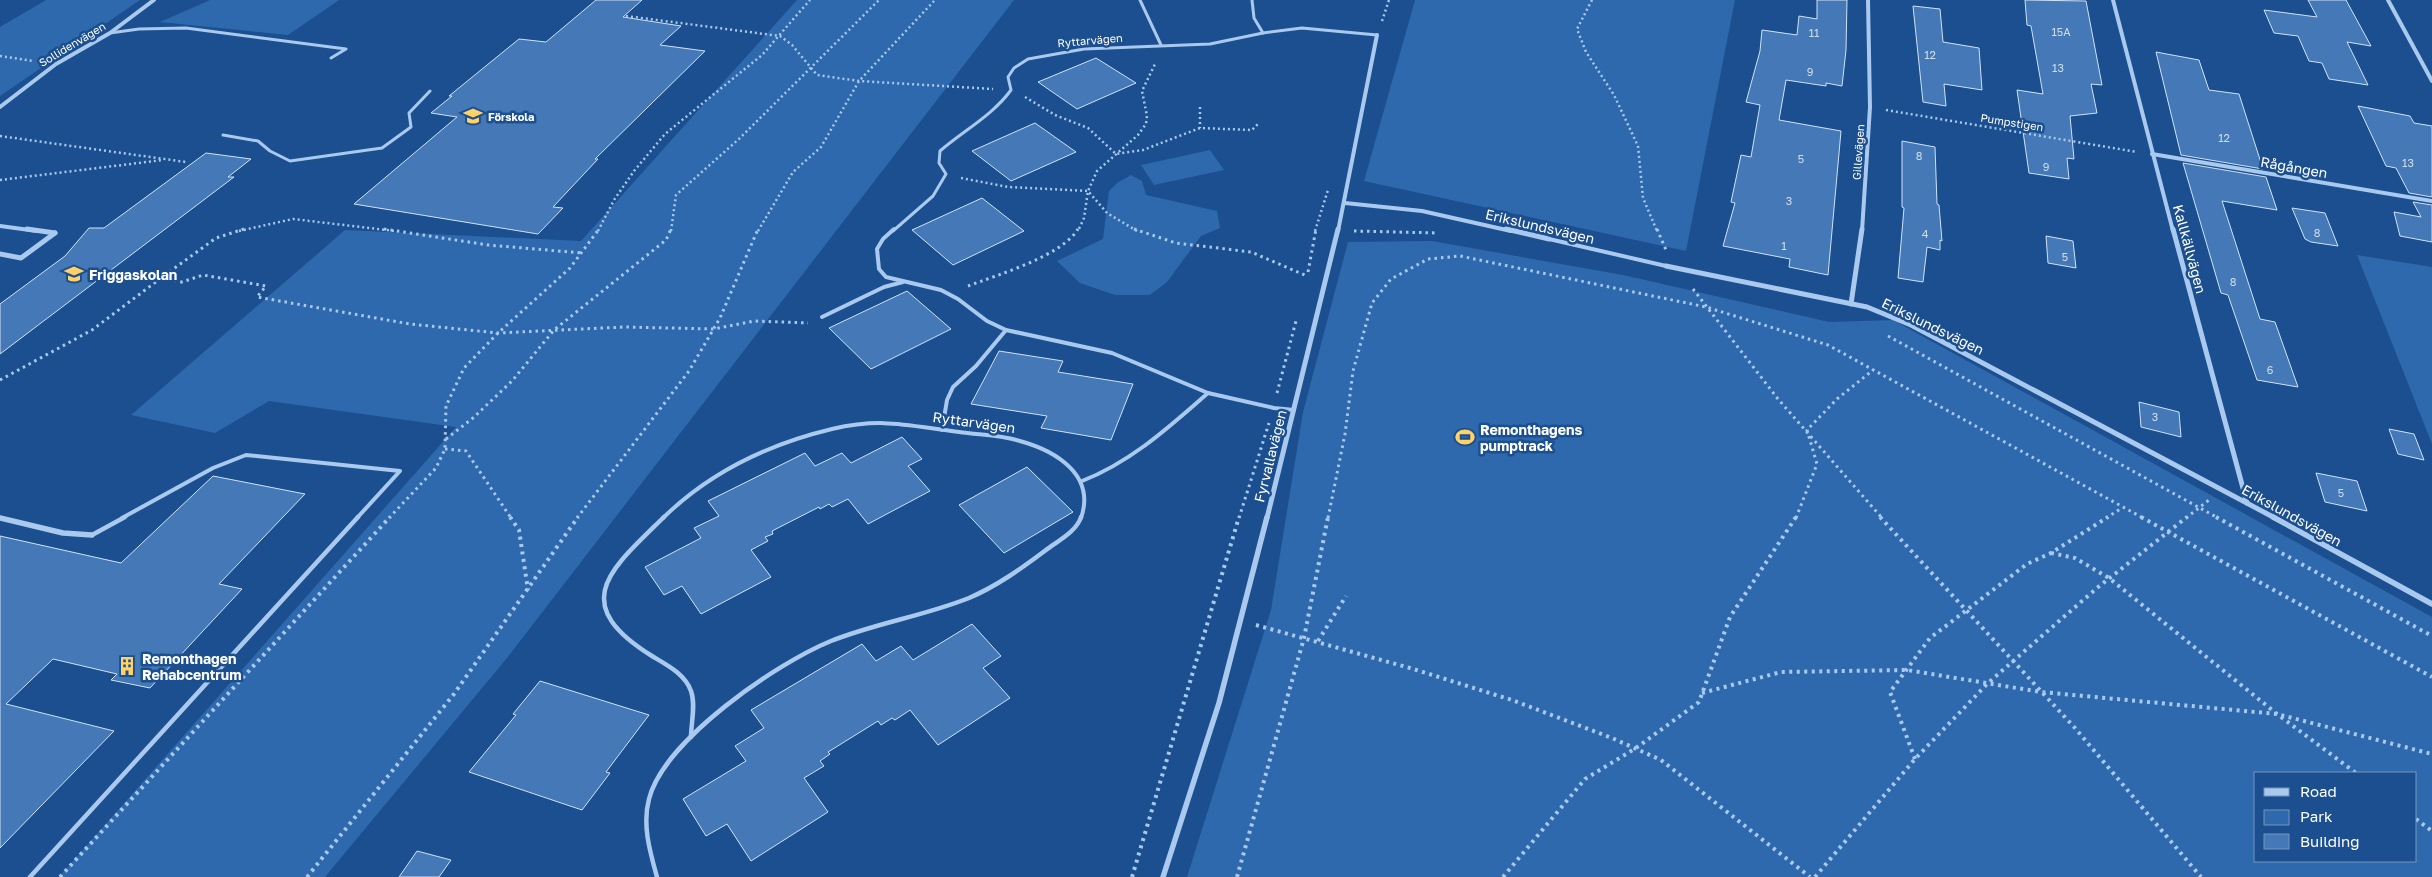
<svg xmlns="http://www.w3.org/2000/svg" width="2432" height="877" font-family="'Golos Text',sans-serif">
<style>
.green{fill:#2e69ad;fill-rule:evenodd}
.building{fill:#4478b7;stroke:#cfe3fa}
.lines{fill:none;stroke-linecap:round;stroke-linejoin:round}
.path-far2{stroke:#a9c9ee;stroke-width:2.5;stroke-dasharray:2 3;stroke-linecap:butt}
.path-far1{stroke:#a9c9ee;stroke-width:3;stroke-dasharray:2.5 4;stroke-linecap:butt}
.path{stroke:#a9c9ee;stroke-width:4;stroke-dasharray:3 4.5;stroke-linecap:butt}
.lane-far2{stroke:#a9c9ee;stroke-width:3}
.lane-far1{stroke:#a9c9ee;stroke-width:4}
.lane{stroke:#a9c9ee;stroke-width:4.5}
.street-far2{stroke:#a9c9ee;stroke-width:4}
.street-far1{stroke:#a9c9ee;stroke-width:5}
.street{stroke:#a9c9ee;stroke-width:5.5}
.labels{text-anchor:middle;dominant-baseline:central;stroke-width:5;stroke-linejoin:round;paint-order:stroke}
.number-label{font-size:11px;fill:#d0dded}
.far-street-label{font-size:11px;fill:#fff;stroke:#1b4f8f}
.far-poi-label{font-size:11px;font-weight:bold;fill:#fff;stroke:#1b4f8f;text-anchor:start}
.street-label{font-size:14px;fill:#fff;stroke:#1b4f8f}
.poi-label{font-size:14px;font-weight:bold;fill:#fff;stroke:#1b4f8f;text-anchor:start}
</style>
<rect width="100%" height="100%" fill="#1b4f8f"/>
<g class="green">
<polygon points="46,0 140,0 0,96 0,27"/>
<polygon points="210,0 339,0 288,35 160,22"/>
<polygon points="797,0 1014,0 507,658 325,877 59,877 456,427 269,401 215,433 131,415 345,230 581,241"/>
<polygon points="1415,0 1735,0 1686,251 1364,181"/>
<polygon points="1210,150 1224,170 1154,185 1141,165"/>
<polygon points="1131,175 1142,181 1146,195 1217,211 1220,228 1201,236 1167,282 1150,295 1115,295 1080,283 1057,261 1103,239 1109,191 1117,183"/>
<path d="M1432 241 1623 275 1829 322 1893 320 2432 617V877H1187L1271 610 1303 412 1348 242ZM2256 773H2416V861H2256Z"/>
<polygon points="2357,255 2432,267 2432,444"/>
</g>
<g class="building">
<polygon points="596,0 642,0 623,17 681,26 660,45 705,51 595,159 598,159 553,207 563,208 538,234 354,204 457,117 431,113 452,96 449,96 519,39 546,42"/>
<polygon points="1817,0 1847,0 1846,50 1842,86 1826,83 1826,86 1786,80 1779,120 1841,131 1828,275 1789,267 1790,259 1723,246 1735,203 1731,202 1741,155 1751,157 1760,105 1746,102 1760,51 1762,30 1797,35 1799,16 1817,19"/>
<polygon points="2025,0 2086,1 2102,85 2091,84 2097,113 2070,116 2074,159 2067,158 2069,179 2029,173 2017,90 2043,94 2031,26 2027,25"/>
<polygon points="2308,0 2346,0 2371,46 2347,42 2368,85 2329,79 2322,63 2309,61 2298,36 2274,33 2264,10 2317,17"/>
<polygon points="1913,6 1940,9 1943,42 1979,48 1982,90 1944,84 1946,106 1923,102"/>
<polygon points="2156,52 2199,60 2209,90 2239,94 2263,169 2181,155"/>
<polygon points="1096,58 1136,83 1077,109 1038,82"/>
<polygon points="2358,106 2410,116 2414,123 2432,126 2432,197 2409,193 2396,168 2386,166"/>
<polygon points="1035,123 1076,152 1011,181 972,151"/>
<polygon points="1902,141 1935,147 1937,204 1939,205 1942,241 1940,240 1940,250 1927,247 1923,282 1898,278 1904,208 1902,207"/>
<polygon points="206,153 251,159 228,177 234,177 0,354 0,304 65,256 89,228 104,228"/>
<polygon points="2183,163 2266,177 2277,210 2222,201 2260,319 2275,322 2298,387 2257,380 2228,295 2221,293"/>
<polygon points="982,198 1024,231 953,265 912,230"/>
<polygon points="2413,202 2432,205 2432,242 2400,236 2394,212 2421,217"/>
<polygon points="2292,208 2325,213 2338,246 2311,242 2305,239"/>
<polygon points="2046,236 2073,241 2076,268 2048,263"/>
<polygon points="907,291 951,329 871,369 829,328"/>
<polygon points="999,351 1063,361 1058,372 1133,384 1111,440 1041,428 1047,416 971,404"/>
<polygon points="2139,402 2179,412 2181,437 2141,427"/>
<polygon points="2389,429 2414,434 2424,460 2398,454"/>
<polygon points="902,437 922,459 908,466 930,491 868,524 848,499 832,507 829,504 820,509 819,507 772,531 773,534 765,537 768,541 751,550 771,577 701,614 682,586 664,595 645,567 701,538 694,528 719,516 708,501 805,453 815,466 842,453 851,463"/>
<polygon points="1027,467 1073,512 1004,553 959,505"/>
<polygon points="2316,473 2357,481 2367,511 2325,502"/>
<polygon points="213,476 305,494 219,584 242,589 150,688 111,680 117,674 53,659 6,704 114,731 0,848 0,536 121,563"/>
<polygon points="972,624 1001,656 983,668 1010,698 938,745 910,710 895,720 892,718 881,725 878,721 828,752 830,754 820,761 824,766 804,778 828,812 751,861 727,824 706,836 683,799 746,761 735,746 764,728 751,710 862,644 876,661 901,646 913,660"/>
<polygon points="540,681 649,715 606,772 610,773 582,810 469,772 516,715 513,714"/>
<polygon points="417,851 451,860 439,877 399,877"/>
</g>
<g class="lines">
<g class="path-far2">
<polyline points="1592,0 1577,29 1586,52 1614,95 1638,146 1643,198 1657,231"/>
<polyline points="626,16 780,36 792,45 817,75 859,81 993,89"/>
<polyline points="1382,21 1389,0"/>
<polyline points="0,56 33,61"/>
<polyline points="1025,97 1055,115 1088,128 1116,154 1143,150 1200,128 1252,130 1259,123"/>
<polyline points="1200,107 1200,128"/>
<polyline points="1886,110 2137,152"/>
<polyline points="0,136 186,162"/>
<polyline points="961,178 1008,187 1088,191 1084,218 1078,231"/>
<polyline points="0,180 163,160"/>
<polyline points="239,231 293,219 395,231"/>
<polyline points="598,231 614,200 634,171 665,134 762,55 810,0"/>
<polyline points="671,231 676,195 740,138 879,0"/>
<polyline points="758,231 793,172 821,147 859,81 935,0"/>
<polyline points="1137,231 1107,213 1088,191 1097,171 1138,135 1146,124 1147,116 1142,91 1156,62"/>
<polyline points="1315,231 1328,190"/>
</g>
<g class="path-far1">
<polyline points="244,229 216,238 161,278 182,282 203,275 266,286 257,297 410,324 498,333 624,327 714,329 754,321 808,323"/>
<polyline points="384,229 488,245 582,253"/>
<polyline points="1134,229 1176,243 1251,252 1307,276"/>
<polyline points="1657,229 1666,250"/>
<polyline points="1354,231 1438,233"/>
<polyline points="1308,272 1316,229"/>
<path d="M968 286C997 275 1062 256 1078 229"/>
<polyline points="1693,289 1778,399 1882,518"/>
<polyline points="1888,336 2218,518"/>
<polyline points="0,380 92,330 161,278"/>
<polyline points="1277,393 1296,321"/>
<polyline points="446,439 473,418 512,381 554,330 666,240 671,229"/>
<polyline points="445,449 466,451 511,518"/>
<polyline points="389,518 436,468 445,449 446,406 464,368 498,333 570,268 599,229"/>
<polyline points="577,518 689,371 720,318 758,229"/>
<polyline points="1239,518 1269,423"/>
<polyline points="1328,518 1345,434 1353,371 1372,303 1391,279 1428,259 1460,256 1706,307 1828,345 2143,518"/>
<polyline points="1796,518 1817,464 1807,430 1837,399 1873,370"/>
<polyline points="2106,518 2122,508"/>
<polyline points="2186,518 2209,500"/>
</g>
<g class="path">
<polyline points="510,517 519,530 528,590"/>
<polyline points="1880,517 2075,728 2201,877"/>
<polyline points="2141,517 2432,677"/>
<polyline points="2216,517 2432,636"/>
<polyline points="2051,553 2075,558 2109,578 2277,714 2356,773"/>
<polyline points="1256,625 1410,668 1512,700 1612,738 1661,760 1810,877"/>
<polyline points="1318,641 1346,596"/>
<polyline points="1702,693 1781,672 1907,670 2041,692 2277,714 2432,754"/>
<polyline points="1915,759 1890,692 1930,638 2027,564 2051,553 2108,517"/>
<polyline points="2416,819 2432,831"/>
<polyline points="60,877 390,517"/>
<polyline points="307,877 454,694 578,517"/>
<polyline points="1132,877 1239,517"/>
<polyline points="1237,877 1304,638 1328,517"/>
<polyline points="1503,877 1585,779 1636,748 1699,702 1730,617 1796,517"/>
<polyline points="1815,877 1915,759 1988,683 2097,588 2187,517"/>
</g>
<g class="lane-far2">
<polyline points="1140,0 1161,45"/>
<polyline points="1252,0 1254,18 1263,33"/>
<polyline points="110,33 139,29 186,28 346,49 331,58"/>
<polyline points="223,135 258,141 270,151 290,161 382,148 411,127 409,113 430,91"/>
<path d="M893 231 933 196 946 174 939 163 940 151C963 131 993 115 1011 90L1008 77 1014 68 1028 59 1084 49 1210 44 1263 33 1302 28 1377 35"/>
</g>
<g class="lane-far1">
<polyline points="894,229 883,239 877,249 879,269 886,277 941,290 958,299 987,321 1006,330 1112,353 1208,393 1274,408 1294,410"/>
<polyline points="1549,239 1666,266"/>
<polyline points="822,317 884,287 903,282"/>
<polyline points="942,430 947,400 953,387 976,366 1006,330"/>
<path d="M1082 481C1131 462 1169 427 1208 393"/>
<polyline points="122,518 213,468 246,455 400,471 357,518"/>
<path d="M663 518C709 473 769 444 832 429 884 417 909 426 959 432 979 435 1001 435 1020 441 1056 451 1096 475 1081 518"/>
</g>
<g class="lane">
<path d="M664 517C610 570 567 603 652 656 667 665 685 674 691 691 696 705 691 723 691 737"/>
<polyline points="92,535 125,517"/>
<polyline points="30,877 358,517"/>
<path d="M657 877C650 852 642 825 649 799 664 740 777 663 831 641 876 623 924 616 969 598 997 586 1022 568 1046 550 1058 541 1077 531 1081 517"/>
</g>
<g class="street-far2">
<polyline points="2113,0 2173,231"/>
<polyline points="2388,0 2432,81"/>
<polyline points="0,107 56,64 110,33 154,0"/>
<polyline points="2152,154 2432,201"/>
<polyline points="1345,203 1422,211 1511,231"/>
<polyline points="0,226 37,231"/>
<polyline points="1338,231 1377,35"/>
<polyline points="1862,231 1870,107 1868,0"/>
</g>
<g class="street-far1">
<polyline points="27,229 55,233"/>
<polyline points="1506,229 1549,239"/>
<polyline points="2173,229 2247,503"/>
<polyline points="0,254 21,258 55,233"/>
<polyline points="1666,266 1867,307 1911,325 2275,518"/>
<polyline points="1851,304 1862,229"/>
<polyline points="1267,518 1338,229"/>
</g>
<g class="street">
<polyline points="2273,517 2432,604"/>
<polyline points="0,518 63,533 92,535"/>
<polyline points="1163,877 1219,703 1267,517"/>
</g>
</g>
<defs>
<g id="school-bare" transform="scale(1.5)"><path d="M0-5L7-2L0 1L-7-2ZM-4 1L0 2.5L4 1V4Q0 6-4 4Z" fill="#ffd166" stroke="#1b4f8f" stroke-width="2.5" paint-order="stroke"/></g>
<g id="stadium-bare" transform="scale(1.5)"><path d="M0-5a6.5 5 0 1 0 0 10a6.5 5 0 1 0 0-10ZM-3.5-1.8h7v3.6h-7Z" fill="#ffd166" stroke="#1b4f8f" stroke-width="2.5" paint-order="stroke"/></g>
<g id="building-bare" transform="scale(1.5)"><path d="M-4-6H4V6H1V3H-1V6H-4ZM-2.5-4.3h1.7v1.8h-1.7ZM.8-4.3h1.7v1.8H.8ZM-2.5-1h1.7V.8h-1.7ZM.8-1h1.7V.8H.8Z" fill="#ffd166" stroke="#1b4f8f" stroke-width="2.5" paint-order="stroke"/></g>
</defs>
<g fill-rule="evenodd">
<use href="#school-bare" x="473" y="116"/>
<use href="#school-bare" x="74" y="274"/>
<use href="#stadium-bare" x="1465" y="437"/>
<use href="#building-bare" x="127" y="666"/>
</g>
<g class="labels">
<g class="number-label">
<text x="2061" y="31">15A</text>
<text x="1814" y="32">11</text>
<text x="1930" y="54">12</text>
<text x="2058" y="67">13</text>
<text x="1810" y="71">9</text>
<text x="2224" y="137">12</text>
<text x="1919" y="155">8</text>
<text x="1801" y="158">5</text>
<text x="2408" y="162">13</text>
<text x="2046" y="166">9</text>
<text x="1789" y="200">3</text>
<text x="2317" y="232">8</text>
<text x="1925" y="233">4</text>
<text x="1784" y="245">1</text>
<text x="2065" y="256">5</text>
<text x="2233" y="281">8</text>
<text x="2270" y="369">6</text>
<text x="2155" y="416">3</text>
<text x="2341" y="492">5</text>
</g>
<g class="far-street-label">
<text transform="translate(1090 40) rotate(-5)">Ryttarvägen</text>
<text transform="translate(72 44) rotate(-31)">Sollidenvägen</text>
<text transform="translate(2012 122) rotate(9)">Pumpstigen</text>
<text transform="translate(1858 152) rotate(-86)">Gillevägen</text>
</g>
<g class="far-poi-label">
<text x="488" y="116">Förskola</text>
</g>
<g class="street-label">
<text transform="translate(2294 167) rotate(10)">Rågången</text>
<text transform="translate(1540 226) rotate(13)">Erikslundsvägen</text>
<text transform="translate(2190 249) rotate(75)">Kallkällvägen</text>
<text transform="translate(1933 326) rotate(26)">Erikslundsvägen</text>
<text transform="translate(974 422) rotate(8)">Ryttarvägen</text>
<text transform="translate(1270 456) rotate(-76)">Fyrvallavägen</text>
<text transform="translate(2292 515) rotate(29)">Erikslundsvägen</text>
</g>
<g class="poi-label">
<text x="89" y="274">Friggaskolan</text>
<text x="1480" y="429">Remonthagens<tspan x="1480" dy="16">pumptrack</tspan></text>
<text x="142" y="658">Remonthagen<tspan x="142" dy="16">Rehabcentrum</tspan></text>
</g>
</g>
<rect x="2254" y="772" width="162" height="90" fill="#1b4f8f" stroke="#7695bc"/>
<rect x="2264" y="788" width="25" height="8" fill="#a9c9ee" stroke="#7695bc"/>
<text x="2300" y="797" font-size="15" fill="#ffffff">Road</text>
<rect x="2264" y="810" width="25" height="15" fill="#2e69ad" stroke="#7695bc"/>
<text x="2300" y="822" font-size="15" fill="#ffffff">Park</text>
<rect x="2264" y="834" width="25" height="15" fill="#4478b7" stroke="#7695bc"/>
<text x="2300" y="847" font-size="15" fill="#ffffff">Building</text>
</svg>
